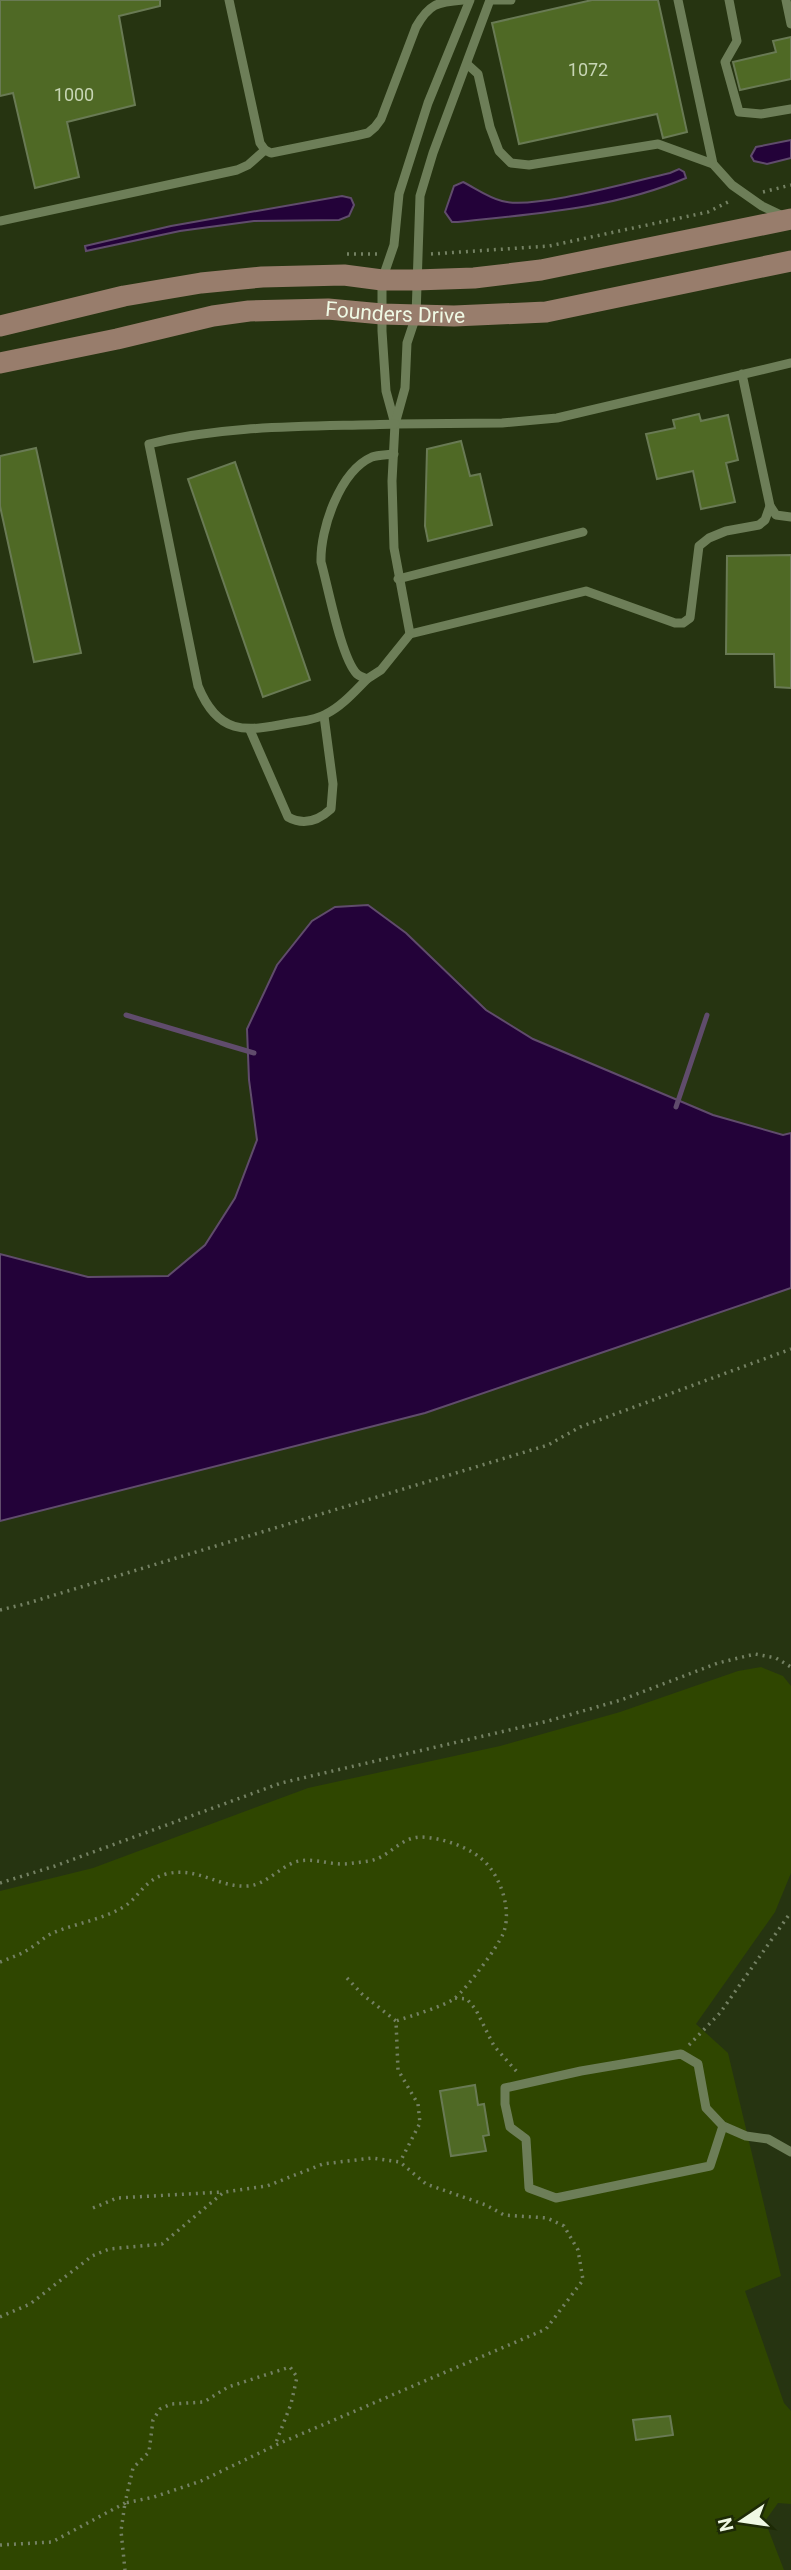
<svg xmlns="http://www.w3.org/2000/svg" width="791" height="2570" font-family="Roboto,sans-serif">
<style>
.green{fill:#2f4600}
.water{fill:#230239;stroke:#604c6c;stroke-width:2}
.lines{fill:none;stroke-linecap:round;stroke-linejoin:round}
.stream{stroke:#604c6c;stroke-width:5}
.building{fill:#4f6925;stroke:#697a54;stroke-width:2}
.path{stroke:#748163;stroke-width:3.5;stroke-dasharray:2 5;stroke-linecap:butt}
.service{stroke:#6d7e58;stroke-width:9}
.secondary{stroke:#987d6c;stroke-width:21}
.labels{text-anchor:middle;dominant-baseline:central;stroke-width:7;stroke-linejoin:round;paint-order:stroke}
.number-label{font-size:18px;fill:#c7d5b4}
.street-label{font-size:21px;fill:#eff9e4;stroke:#1d2a06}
</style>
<rect width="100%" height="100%" fill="#263411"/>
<polygon class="green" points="761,1667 783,1676 791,1686 791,1873 775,1912 696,2024 728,2053 781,2276 745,2291 784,2403 791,2411 791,2504 778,2503 765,2521 784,2570 0,2570 0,1891 93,1868 308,1788 500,1746 620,1712 738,1671"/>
<g class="water">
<polygon points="791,140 791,158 767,164 754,161 751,156 756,147"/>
<path d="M679 169 684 172 686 178C617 208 533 214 458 222H452L445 212 454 186 463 182C475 188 489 198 502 201 534 210 634 181 670 173Z"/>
<polygon points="342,196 351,198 354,205 349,216 339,220 254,221 180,231 86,251 85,246 171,226"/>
<polygon points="368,905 406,933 486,1010 533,1039 713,1115 783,1135 791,1133 791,1288 425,1413 0,1521 0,1254 88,1277 168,1276 205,1245 235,1198 257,1140 249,1080 247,1029 277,965 312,921 335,907"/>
</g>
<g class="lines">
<g class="stream">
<polyline points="126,1015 254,1053"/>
<polyline points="676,1107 707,1015"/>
</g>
</g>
<g class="building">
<polygon points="0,0 160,0 160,6 119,16 135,105 67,122 79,177 35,188 13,93 0,96"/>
<polygon points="592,0 658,0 687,132 663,138 657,114 519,144 492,23"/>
<polygon points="791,37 791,79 740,90 733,62 776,52 773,41"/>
<polygon points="699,414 701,421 728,415 738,460 726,463 735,502 701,509 693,471 657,479 646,434 675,428 673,420"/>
<polygon points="461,441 470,476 480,474 492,525 428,541 425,526 427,449"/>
<polygon points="36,448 81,653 34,662 0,506 0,456"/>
<polygon points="235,462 310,680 263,697 188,479"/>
<polygon points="791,555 791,688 775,687 774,654 726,654 727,556"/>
<polygon points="475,2085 478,2105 484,2104 489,2135 483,2136 486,2151 451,2156 440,2091"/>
<polygon points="670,2416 673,2435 636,2440 633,2420"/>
</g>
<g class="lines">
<g class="path">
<polyline points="763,192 791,185"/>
<polyline points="347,254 378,254"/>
<polyline points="431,254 549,246 708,212 732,200"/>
<polyline points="0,1610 25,1604 548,1445 580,1427 791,1349"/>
<polyline points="0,1883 55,1866 281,1783 548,1721 621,1700 718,1663 755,1654 776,1658 791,1667"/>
<path d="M0 1962C10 1958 20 1955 29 1949 38 1944 46 1935 55 1932 78 1923 104 1919 125 1906 140 1896 144 1880 166 1874 198 1866 218 1888 248 1886 265 1885 279 1868 295 1862 311 1857 326 1864 342 1864 351 1864 360 1862 369 1861 389 1858 399 1838 420 1837 441 1837 473 1848 487 1864 502 1881 512 1912 503 1934 497 1948 467 1988 455 1998 445 2006 411 2016 396 2021"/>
<polyline points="347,1978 362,1994 396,2021 398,2070 418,2104 420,2123 400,2162"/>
<polyline points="455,1998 467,1999 476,2010 494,2046 518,2073"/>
<polyline points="689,2045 720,2013 791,1912"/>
<polyline points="93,2208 117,2198 222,2192"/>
<polyline points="0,2317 30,2304 92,2256 109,2249 162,2244 224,2192 267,2186 323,2164 372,2158 400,2162 426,2184 486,2205 504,2215 547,2218 564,2226 578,2250 583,2280 546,2329 278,2444 201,2481 154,2497 125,2503 121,2531 125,2570"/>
<polyline points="0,2545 52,2542 125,2503 133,2468 149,2452 153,2420 160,2409 171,2404 204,2402 228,2387 290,2367 297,2377 291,2404 275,2445"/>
</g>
<g class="service">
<path d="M229 0 260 143 265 150 271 153 355 136 368 133 375 127 381 119 416 27C429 4 437 2 463 0"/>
<polyline points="492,0 511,0"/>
<polyline points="678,0 713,164"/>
<polyline points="729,0 737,41 725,62 739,112 761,114 791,109"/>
<polyline points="786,0 791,24"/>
<polyline points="467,64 478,74 490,127 499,151 511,163 529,165 658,144 713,164 732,185 762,206 783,216"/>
<polyline points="0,221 237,170 248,165 265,150"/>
<polyline points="742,374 770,506 765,520 759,525 726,531 709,538 699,546 690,618 683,623 675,623 586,591 410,634 394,548 392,481 395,424 502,423 557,418 791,363"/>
<polyline points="395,424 386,391 382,331 382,280 394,245 399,194 428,103 470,0"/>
<polyline points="395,424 405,388 407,343 416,316 420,196 433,153 490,0"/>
<path d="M394 454C387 455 378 455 372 457 340 471 320 529 321 562 328 586 341 658 357 674 359 676 365 678 367 679L381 670 410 634"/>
<polyline points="770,506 776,515 791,517"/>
<polyline points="398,579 583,532"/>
<path d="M367 679C354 692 342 706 326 714 316 720 301 721 290 723 244 732 218 735 198 686L149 444C230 424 313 427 395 424"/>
<path d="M250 730 288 817C304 826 318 821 331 809L333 784 324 716"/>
<polyline points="723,2126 710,2166 556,2198 529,2188 526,2139 510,2127 505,2104 505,2088 581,2071 681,2054 698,2064 706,2108 723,2126 746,2136 768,2139 791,2152"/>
</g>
<g class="secondary">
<polyline points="0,326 124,296 201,283 262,277 344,275 382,280 416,280 474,278 541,270 791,219"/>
<path id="s1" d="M0 363 117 339 213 316 249 311 328 309 382 314 454 316 546 312 791 261"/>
</g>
</g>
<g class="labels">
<g class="number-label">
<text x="588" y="69">1072</text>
<text x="74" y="94">1000</text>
</g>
<g class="street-label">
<text stroke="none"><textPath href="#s1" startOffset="401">Founders Drive</textPath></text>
</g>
</g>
<g transform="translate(742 2521) rotate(257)" stroke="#1d2a06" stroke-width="5" paint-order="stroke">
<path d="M0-5L12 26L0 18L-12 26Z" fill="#eff9e4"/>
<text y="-10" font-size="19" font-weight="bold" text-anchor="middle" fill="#eff9e4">N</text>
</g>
</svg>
